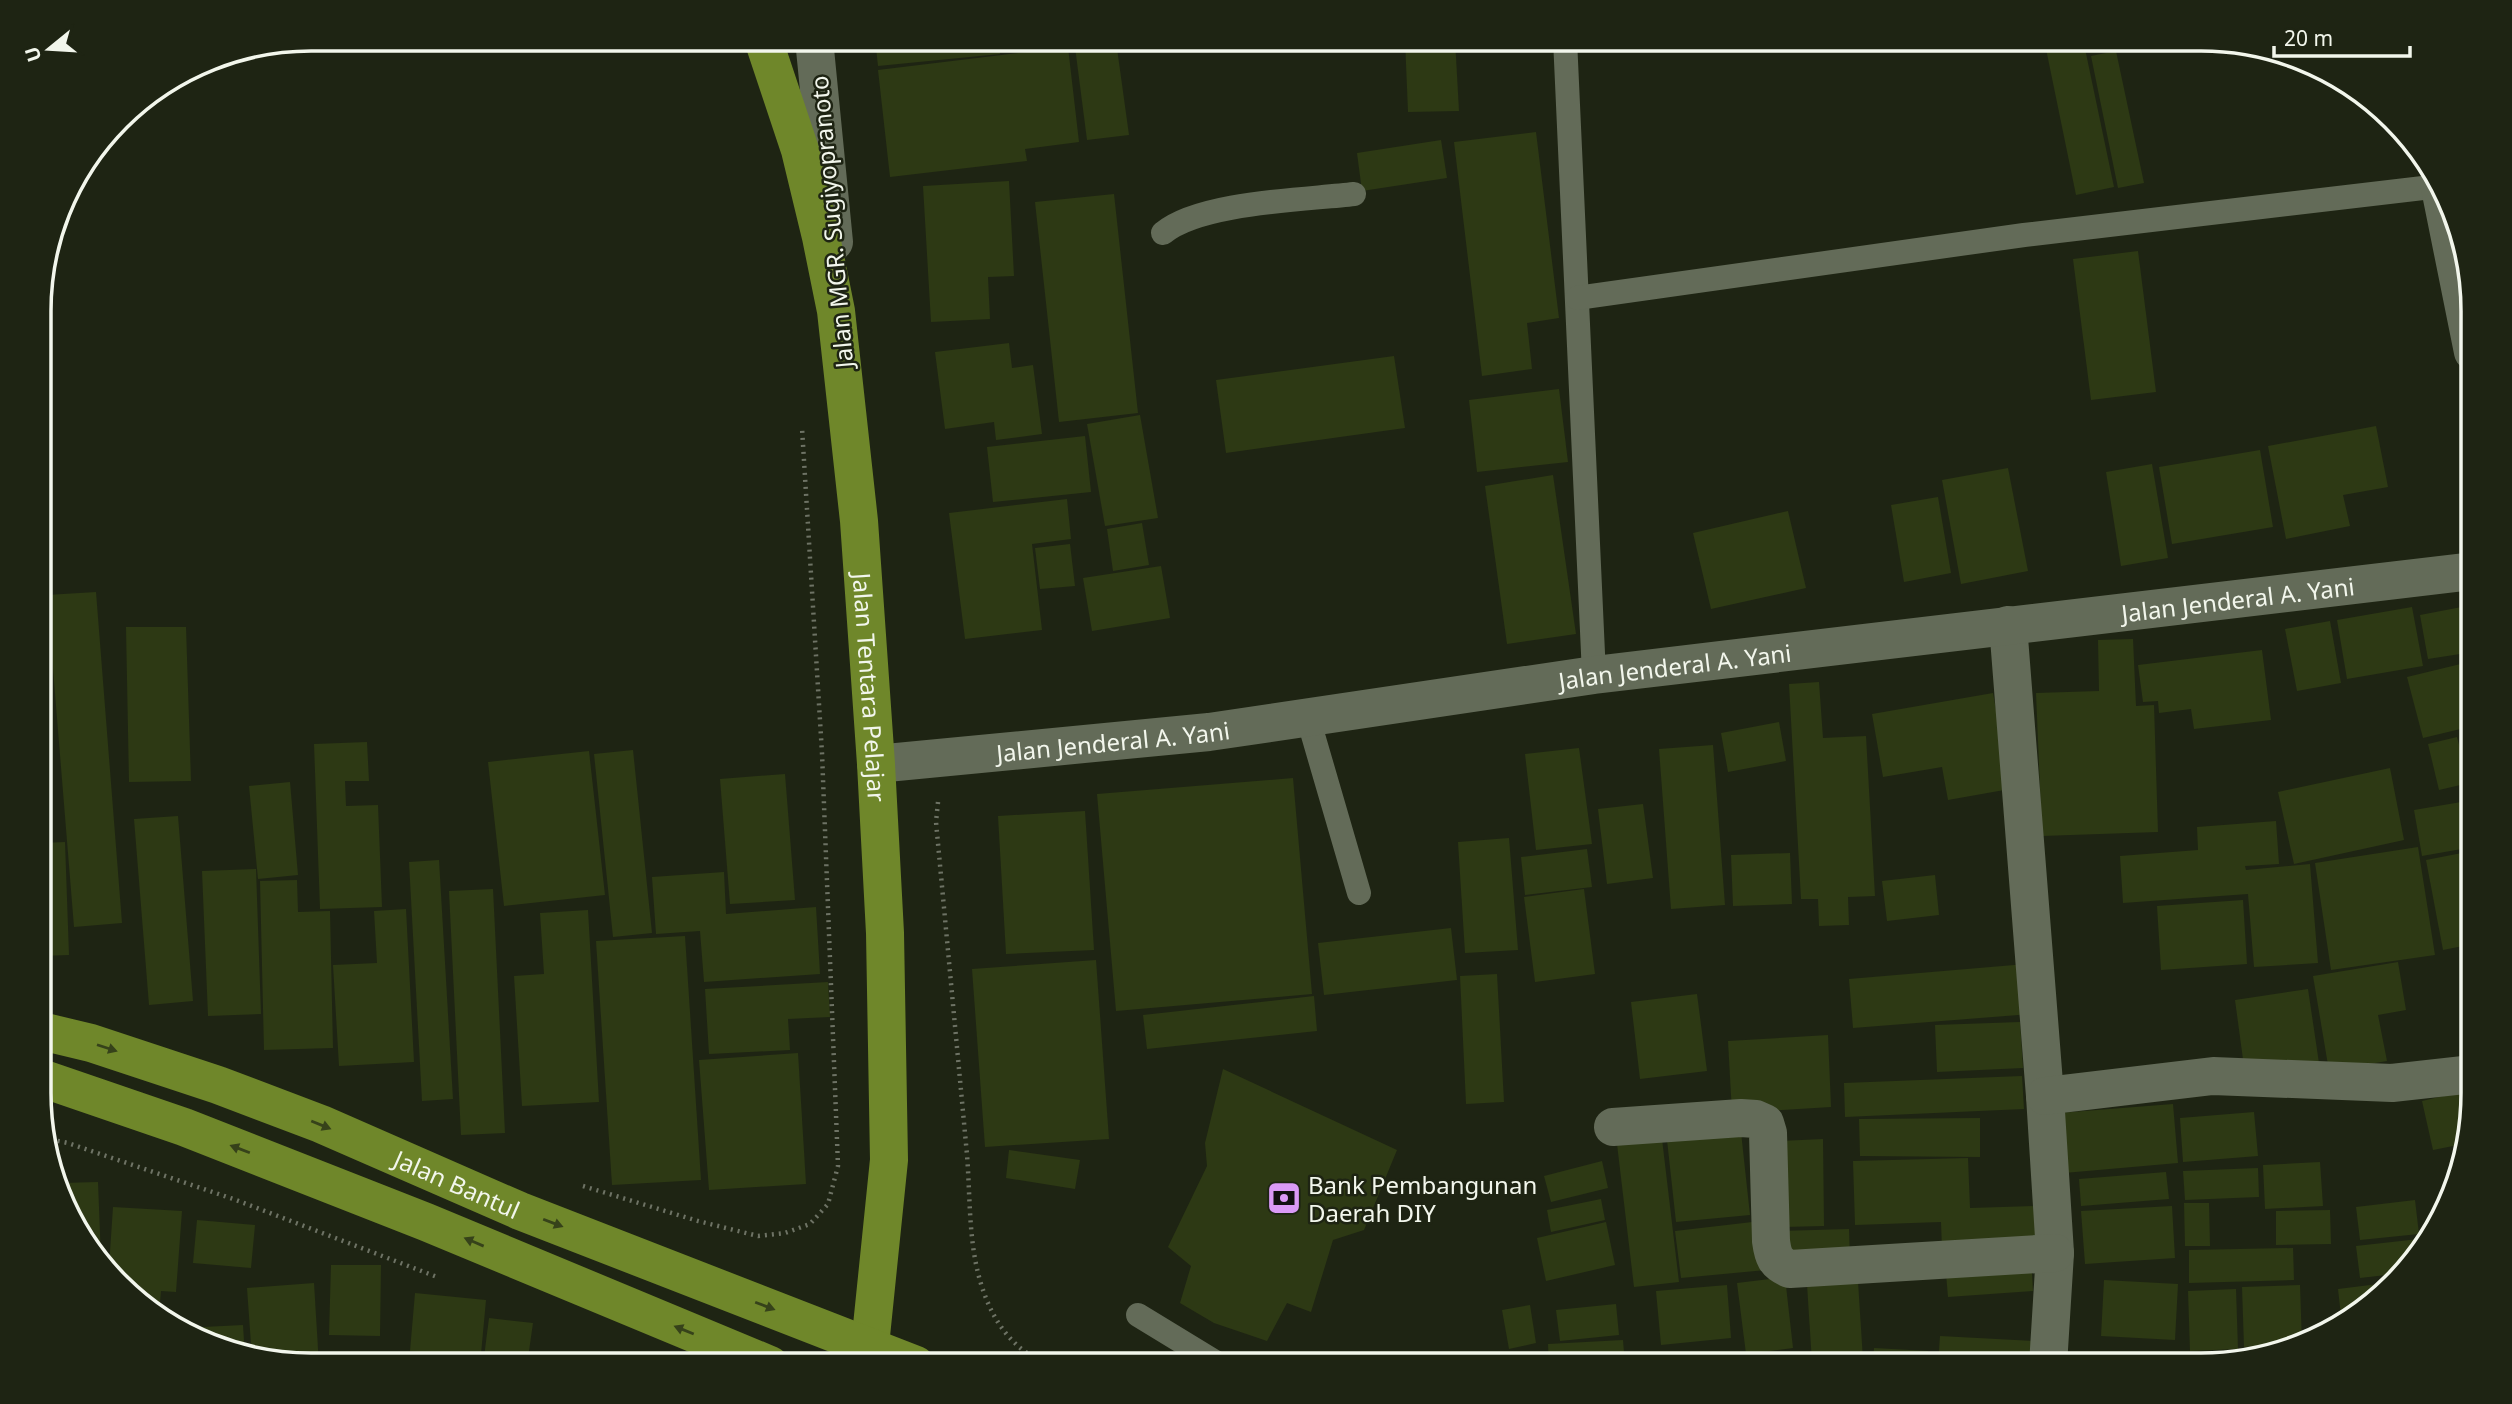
<svg xmlns="http://www.w3.org/2000/svg" width="2512" height="1404" font-family="'Noto Sans',sans-serif">
<style>
.building{fill:#2d3914}
.lines{fill:none;stroke-linecap:round;stroke-linejoin:round}
.path{stroke:#6e7365;stroke-width:4.5;stroke-dasharray:2 5;stroke-linecap:butt}
.lane{stroke:#636b58;stroke-width:24}
.street{stroke:#636b58;stroke-width:38}
.secondary{stroke:#636b58;stroke-width:38}
.primary{stroke:#6f872a;stroke-width:38}
.oneway{fill:#36421a}
.labels{text-anchor:middle;dominant-baseline:central;stroke-width:5;stroke-linejoin:round;paint-order:stroke}
.street-label{font-size:24px;fill:#f2f6ec;stroke:#1e2413}
.poi-label{font-size:24px;fill:#f2f6ec;stroke:#1e2413;text-anchor:start}
.rim{fill:none;stroke:#f2f6ec;stroke-width:3.5}
</style>
<rect width="100%" height="100%" fill="#1e2413"/>
<g class="building">
<polygon points="875,39 999,39 1000,54 878,66"/>
<polygon points="1405,39 1455,39 1459,111 1408,112"/>
<polygon points="2072,39 2083,39 2114,187 2076,195 2045,44"/>
<polygon points="1116,41 1129,135 1087,140 1075,47"/>
<polygon points="1068,47 1079,142 1025,149 1027,161 890,177 878,70"/>
<polygon points="2116,51 2144,183 2118,188 2091,56"/>
<polygon points="1536,132 1559,318 1527,323 1532,369 1482,376 1454,142"/>
<polygon points="1441,140 1447,178 1362,191 1357,153"/>
<polygon points="1009,181 1014,276 988,277 990,319 931,322 923,186"/>
<polygon points="1114,194 1138,413 1059,422 1035,202"/>
<polygon points="2138,251 2156,392 2091,400 2073,259"/>
<polygon points="1009,343 1012,368 1033,365 1042,434 996,440 994,422 945,429 935,352"/>
<polygon points="1394,356 1405,428 1226,453 1216,380"/>
<polygon points="1559,389 1568,462 1477,472 1469,400"/>
<polygon points="1140,415 1158,518 1105,526 1087,424"/>
<polygon points="2376,426 2388,487 2343,495 2350,526 2286,539 2268,446"/>
<polygon points="1085,436 1091,492 993,502 987,447"/>
<polygon points="2260,450 2273,527 2172,544 2159,467"/>
<polygon points="2152,464 2168,558 2121,566 2106,472"/>
<polygon points="2008,468 2028,571 1961,584 1942,480"/>
<polygon points="1553,475 1576,634 1507,644 1485,486"/>
<polygon points="1938,497 1951,573 1904,582 1891,505"/>
<polygon points="1067,499 1071,539 1032,544 1042,630 965,639 949,513"/>
<polygon points="1788,511 1806,588 1711,609 1693,533"/>
<polygon points="1142,523 1149,565 1113,571 1107,529"/>
<polygon points="1070,544 1075,586 1040,589 1035,548"/>
<polygon points="1161,566 1170,618 1092,631 1083,578"/>
<polygon points="96,592 122,923 74,927 47,595"/>
<polygon points="2472,605 2473,652 2428,659 2420,615"/>
<polygon points="2412,607 2423,666 2347,679 2337,620"/>
<polygon points="2330,621 2341,683 2297,691 2285,629"/>
<polygon points="126,627 186,627 191,781 129,782"/>
<polygon points="2133,639 2136,706 2154,705 2158,832 2042,836 2036,693 2099,691 2098,640"/>
<polygon points="2262,650 2271,720 2194,729 2191,709 2159,713 2158,701 2143,702 2138,665"/>
<polygon points="2473,661 2473,726 2423,738 2407,677"/>
<polygon points="1819,682 1823,738 1866,736 1875,896 1848,897 1849,925 1819,926 1818,899 1801,899 1789,684"/>
<polygon points="1993,693 2010,789 1948,800 1942,767 1883,777 1872,714"/>
<polygon points="1779,722 1786,761 1728,772 1721,733"/>
<polygon points="2457,737 2469,783 2439,790 2428,744"/>
<polygon points="367,742 369,781 345,781 346,806 378,805 382,907 320,909 314,744"/>
<polygon points="1713,745 1725,905 1671,909 1659,749"/>
<polygon points="2473,746 2473,779 2472,779 2465,748"/>
<polygon points="1579,748 1592,844 1536,850 1525,754"/>
<polygon points="633,750 652,933 613,937 594,754"/>
<polygon points="589,751 605,895 504,906 488,762"/>
<polygon points="2390,768 2404,840 2294,864 2278,792"/>
<polygon points="785,774 795,900 730,904 720,779"/>
<polygon points="1293,778 1312,994 1116,1011 1097,794"/>
<polygon points="290,782 298,875 258,879 249,786"/>
<polygon points="2473,800 2473,847 2422,856 2414,810"/>
<polygon points="1643,804 1653,878 1607,884 1598,809"/>
<polygon points="1085,811 1094,950 1006,954 998,816"/>
<polygon points="178,816 193,1001 149,1005 134,819"/>
<polygon points="2276,821 2279,864 2245,866 2246,870 2310,864 2318,963 2254,967 2248,894 2123,903 2120,856 2198,850 2197,827"/>
<polygon points="1509,838 1518,950 1465,953 1458,842"/>
<polygon points="65,842 69,955 41,956 41,843"/>
<polygon points="2418,847 2435,955 2331,970 2315,863"/>
<polygon points="1587,849 1592,887 1525,895 1521,857"/>
<polygon points="2472,851 2473,944 2443,950 2426,860"/>
<polygon points="1790,853 1792,904 1733,906 1731,855"/>
<polygon points="439,860 453,1099 422,1101 409,862"/>
<polygon points="256,869 261,1014 208,1016 202,871"/>
<polygon points="724,872 726,914 816,907 820,974 704,982 700,931 656,934 652,877"/>
<polygon points="1935,875 1939,915 1887,921 1882,881"/>
<polygon points="297,880 298,912 330,911 333,1048 264,1050 260,881"/>
<polygon points="493,889 505,1133 461,1135 449,891"/>
<polygon points="1584,889 1595,974 1535,982 1524,897"/>
<polygon points="2243,900 2247,964 2161,970 2157,906"/>
<polygon points="406,909 414,1062 339,1066 333,965 377,963 374,911"/>
<polygon points="588,910 599,1102 522,1106 514,976 544,974 540,913"/>
<polygon points="1451,928 1457,980 1324,995 1318,943"/>
<polygon points="685,936 701,1180 612,1185 596,941"/>
<polygon points="1096,960 1109,1139 985,1147 972,969"/>
<polygon points="2398,962 2406,1010 2378,1015 2387,1061 2329,1071 2313,976"/>
<polygon points="2026,964 2031,1014 1853,1028 1849,979"/>
<polygon points="1497,974 1504,1102 1466,1104 1460,976"/>
<polygon points="828,982 830,1017 788,1019 790,1050 709,1054 705,989"/>
<polygon points="2308,989 2319,1063 2245,1074 2235,1000"/>
<polygon points="1697,994 1707,1071 1640,1079 1631,1002"/>
<polygon points="1314,996 1317,1031 1147,1049 1143,1015"/>
<polygon points="2020,1022 2023,1068 1937,1072 1935,1025"/>
<polygon points="1828,1035 1831,1107 1732,1113 1728,1041"/>
<polygon points="798,1053 806,1184 709,1190 699,1060"/>
<polygon points="1223,1069 1397,1150 1364,1230 1333,1240 1311,1312 1287,1303 1267,1341 1214,1323 1180,1303 1191,1266 1168,1247 1207,1166 1205,1143"/>
<polygon points="2022,1076 2024,1109 1845,1117 1844,1083"/>
<polygon points="2473,1089 2473,1110 2463,1144 2433,1150 2422,1101"/>
<polygon points="2173,1104 2178,1163 2064,1173 2059,1113"/>
<polygon points="2254,1112 2258,1156 2183,1162 2180,1118"/>
<polygon points="1980,1118 1980,1157 1860,1156 1859,1119"/>
<polygon points="1741,1132 1750,1215 1676,1222 1667,1140"/>
<polygon points="1662,1139 1679,1282 1634,1287 1617,1144"/>
<polygon points="1823,1139 1824,1226 1783,1227 1780,1141"/>
<polygon points="1009,1150 1080,1160 1075,1189 1006,1178"/>
<polygon points="1968,1158 1970,1208 2036,1206 2036,1248 1942,1250 1941,1222 1855,1225 1853,1161"/>
<polygon points="1602,1161 1608,1188 1551,1202 1544,1176"/>
<polygon points="2320,1162 2323,1206 2265,1209 2263,1165"/>
<polygon points="2258,1168 2259,1197 2185,1200 2183,1171"/>
<polygon points="2166,1172 2169,1199 2081,1206 2079,1179"/>
<polygon points="98,1182 101,1259 84,1244 61,1183"/>
<polygon points="1601,1199 1605,1220 1551,1232 1547,1210"/>
<polygon points="2415,1200 2419,1234 2360,1240 2356,1207"/>
<polygon points="2184,1203 2209,1203 2210,1246 2185,1246"/>
<polygon points="2172,1206 2175,1258 2085,1264 2081,1211"/>
<polygon points="113,1207 182,1211 176,1292 161,1291 159,1314 109,1267"/>
<polygon points="2330,1210 2331,1244 2276,1245 2276,1211"/>
<polygon points="197,1220 255,1225 251,1268 193,1263"/>
<polygon points="1761,1221 1766,1270 1681,1278 1675,1231"/>
<polygon points="1606,1222 1615,1265 1546,1281 1537,1238"/>
<polygon points="1849,1229 1850,1260 1780,1262 1779,1231"/>
<polygon points="2428,1238 2395,1274 2360,1278 2356,1246"/>
<polygon points="2293,1248 2294,1280 2189,1283 2189,1250"/>
<polygon points="2031,1256 2033,1291 1948,1297 1945,1262"/>
<polygon points="331,1265 381,1265 380,1336 329,1335"/>
<polygon points="1785,1277 1793,1348 1746,1354 1737,1283"/>
<polygon points="2104,1280 2178,1284 2175,1340 2101,1336"/>
<polygon points="1858,1281 1863,1360 1812,1363 1807,1284"/>
<polygon points="314,1283 319,1365 252,1358 247,1288"/>
<polygon points="2386,1283 2352,1320 2342,1325 2338,1289"/>
<polygon points="1727,1285 1731,1338 1661,1345 1656,1291"/>
<polygon points="2300,1285 2302,1344 2244,1347 2242,1287"/>
<polygon points="2236,1289 2238,1349 2190,1351 2188,1291"/>
<polygon points="415,1293 486,1300 480,1365 447,1365 448,1355 410,1351"/>
<polygon points="1616,1304 1619,1335 1560,1341 1556,1310"/>
<polygon points="1530,1305 1536,1343 1509,1349 1502,1310"/>
<polygon points="489,1318 533,1323 527,1365 483,1365"/>
<polygon points="243,1325 245,1357 183,1332 183,1328"/>
<polygon points="1940,1336 2034,1341 2033,1365 1938,1365"/>
<polygon points="1623,1340 1625,1365 1549,1365 1548,1344"/>
<polygon points="1874,1348 1928,1351 1928,1365 1873,1365"/>
<polygon points="2066,1352 2156,1359 2156,1365 2065,1365"/>
<polygon points="2273,1353 2218,1365 2207,1365 2207,1355"/>
<polygon points="1661,1355 1771,1362 1771,1365 1661,1365"/>
<polygon points="552,1356 597,1364 597,1365 550,1365"/>
<polygon points="387,1360 422,1364 422,1365 387,1365"/>
</g>
<g class="lines">
<g class="path">
<path d="M938 802 936 822C946 929 956 1037 966 1144 971 1192 967 1241 982 1287 994 1324 1013 1349 1048 1365"/>
<polyline points="44,1138 68,1143 236,1200 437,1277"/>
<polyline points="583,1186 698,1221 758,1236 785,1233 810,1224 828,1204 838,1166 822,753 802,428"/>
</g>
<g class="lane">
<polyline points="1565,39 1594,675"/>
<path d="M1163 233C1200 202 1304 200 1354 194"/>
<polyline points="1577,298 2024,235 2440,186"/>
<polyline points="1308,718 1359,893"/>
<polyline points="1138,1315 1220,1365"/>
</g>
<g class="street">
<polyline points="2439,183 2473,352"/>
<polyline points="2008,625 2045,1096 2055,1253 2048,1365"/>
<polyline points="2045,1096 2213,1076 2392,1083 2473,1074"/>
<path d="M1613 1127 1741 1118 1756 1119 1765 1123 1768 1133 1771 1241C1773 1256 1775 1263 1790 1269L2055 1253"/>
</g>
<g class="secondary">
<polyline points="814,39 834,242"/>
<path id="s1" d="M876 764 1209 732 1594 675 2473 571"/>
</g>
<g class="primary">
<path id="s2" d="M763 39 800 150 821 237 836 311 859 521 876 764 885 933 889 1160 868 1365"/>
<path id="s3" d="M41 1031 91 1043 218 1085 321 1124 520 1211 916 1365"/>
<polyline points="41,1078 184,1127 426,1222 770,1365"/>
</g>
</g>
<defs><path id="oneway-solid" d="M-6-.8H1V-3.2L6.5 0L1 3.2V.8H-6Z" transform="scale(1.75)"/></defs>
<g class="oneway">
<use href="#oneway-solid" transform="translate(107 1048) rotate(18)"/>
<use href="#oneway-solid" transform="translate(321 1125) rotate(22)"/>
<use href="#oneway-solid" transform="translate(240 1149) rotate(-159)"/>
<use href="#oneway-solid" transform="translate(553 1223) rotate(21)"/>
<use href="#oneway-solid" transform="translate(474 1242) rotate(-157)"/>
<use href="#oneway-solid" transform="translate(765 1306) rotate(21)"/>
<use href="#oneway-solid" transform="translate(684 1330) rotate(-158)"/>
</g>
<defs>
<g id="bank-square" transform="scale(1.75)"><rect x="-9" y="-9" width="18" height="18" rx="4" fill="#da9af6" stroke="#1e2413"/><path d="M-6-4H6V4H-6ZM0-2.3a2.3 2.3 0 1 0 0 4.6a2.3 2.3 0 1 0 0-4.6Z" fill="#111"/></g>
</defs>
<g fill-rule="evenodd">
<use href="#bank-square" x="1284" y="1198"/>
</g>
<g class="labels">
<g class="street-label">
<text transform="translate(831 222) rotate(-95)">Jalan MGR. Sugiyopranoto</text>
<text stroke="none"><textPath href="#s1" startOffset="1372">Jalan Jenderal A. Yani</textPath></text>
<text stroke="none"><textPath href="#s1" startOffset="805">Jalan Jenderal A. Yani</textPath></text>
<text stroke="none"><textPath href="#s2" startOffset="660">Jalan Tentara Pelajar</textPath></text>
<text stroke="none"><textPath href="#s1" startOffset="238">Jalan Jenderal A. Yani</textPath></text>
<text stroke="none"><textPath href="#s3" startOffset="444">Jalan Bantul</textPath></text>
</g>
<g class="poi-label">
<text x="1308" y="1184">Bank Pembangunan<tspan x="1308" dy="28">Daerah DIY</tspan></text>
</g>
</g>
<path d="M0 0H2512V1404H0ZM311 51H2201A260 260 0 0 1 2461 311V1093A260 260 0 0 1 2201 1353H311A260 260 0 0 1 51 1093V311A260 260 0 0 1 311 51Z" fill="#1e2413" fill-rule="evenodd"/>
<path class="rim" d="M311 51H2201A260 260 0 0 1 2461 311V1093A260 260 0 0 1 2201 1353H311A260 260 0 0 1 51 1093V311A260 260 0 0 1 311 51Z"/>
<g transform="translate(49 49) rotate(252)" stroke="#1e2413" stroke-width="5" paint-order="stroke">
<path d="M0-5L12 26L0 18L-12 26Z" fill="#f2f6ec"/>
<text y="-10" font-size="19" font-weight="bold" text-anchor="middle" fill="#f2f6ec">U</text>
</g>
<path d="M2274 46v10h136v-10" fill="none" stroke="#f2f6ec" stroke-width="3.5"/>
<text x="2284" y="46" font-size="21" fill="#f2f6ec" stroke="#1e2413" stroke-width="5" paint-order="stroke">20 m</text>
</svg>
